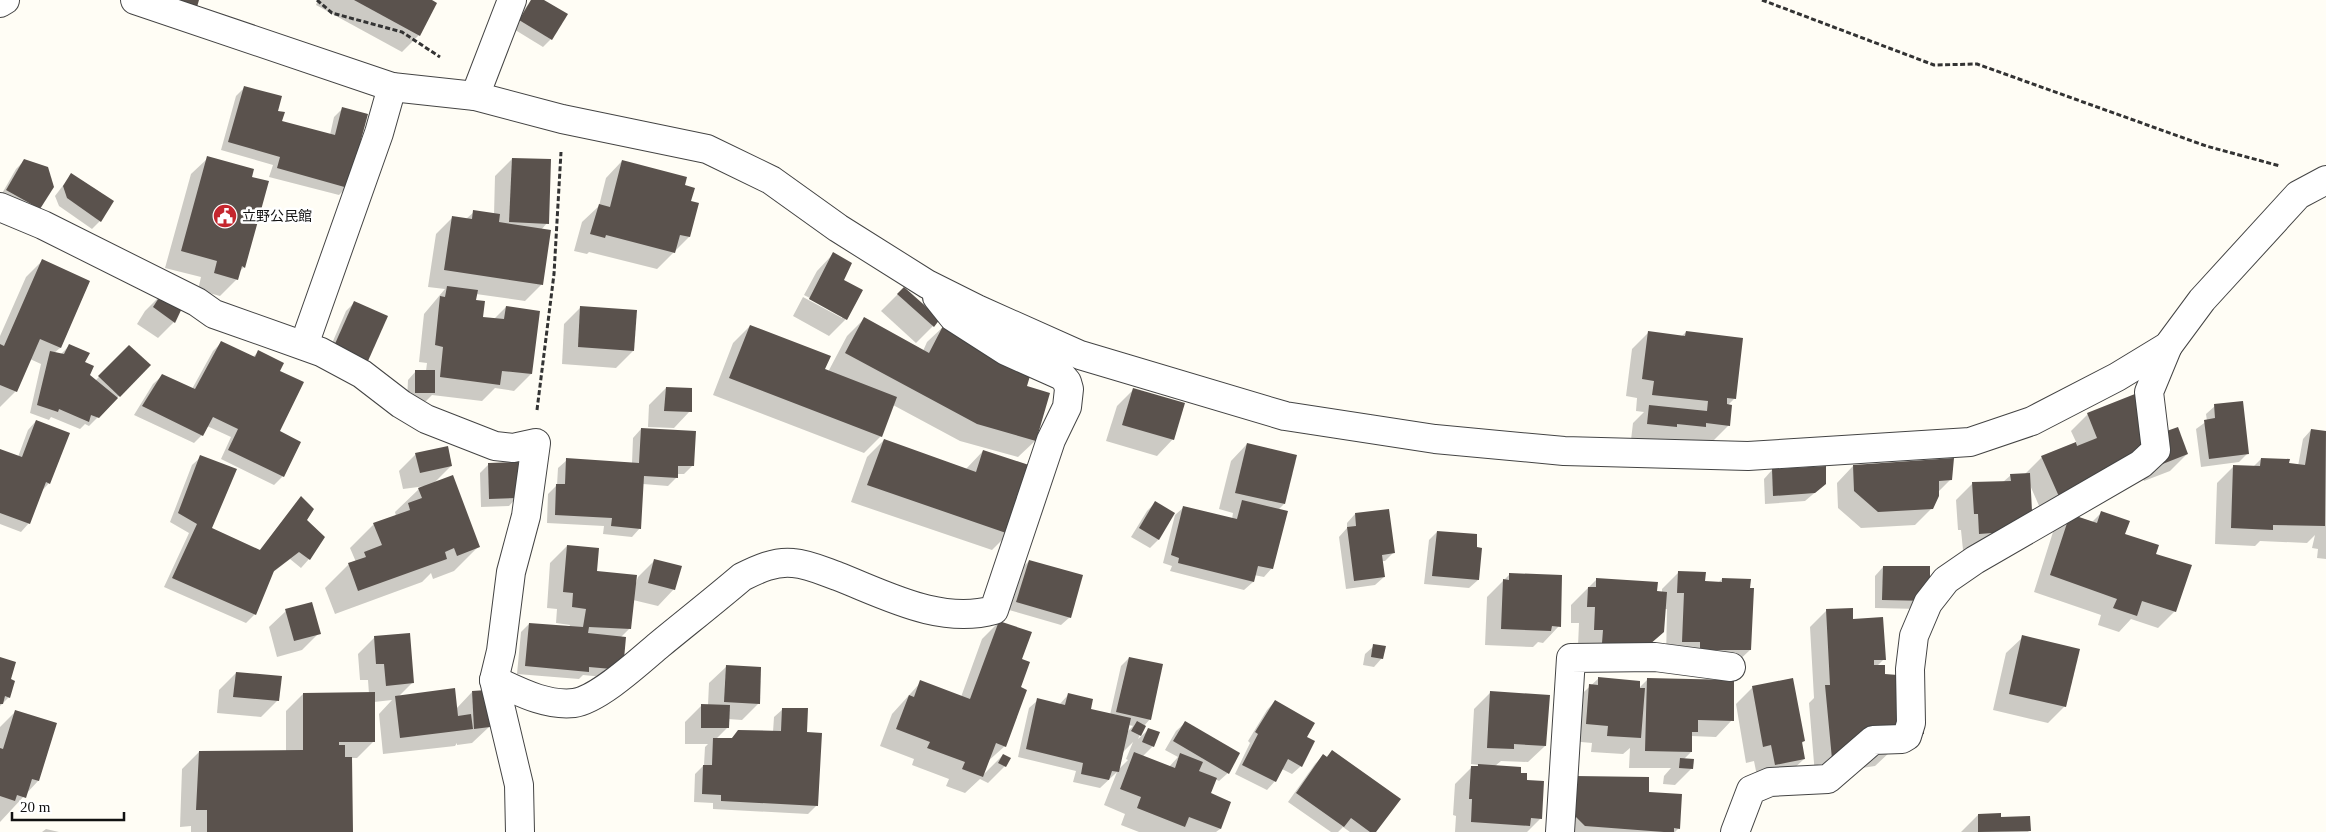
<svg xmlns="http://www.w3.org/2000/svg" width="2326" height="832" font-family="'Times New Roman','Noto Sans JP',serif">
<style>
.shadow{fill:#0003;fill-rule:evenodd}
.building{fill:#5a524d}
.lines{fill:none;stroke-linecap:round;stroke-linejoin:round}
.street-casing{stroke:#444;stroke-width:30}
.path{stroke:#333;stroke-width:3;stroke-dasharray:5 2.5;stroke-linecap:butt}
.street{stroke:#fff;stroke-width:28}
.labels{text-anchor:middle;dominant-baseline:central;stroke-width:5;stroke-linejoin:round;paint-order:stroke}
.poi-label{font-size:14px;fill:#111;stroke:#fff;text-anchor:start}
</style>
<rect width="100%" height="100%" fill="#fffdf5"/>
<g class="shadow">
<polygon points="318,0 429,0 419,35 402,52 316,5"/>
<polygon points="531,0 541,0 551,39 543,47 512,28"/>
<polygon points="244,88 276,112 281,122 330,135 334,117 343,108 347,187 339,195 269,177 273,165 221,150 236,96"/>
<polygon points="208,158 244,267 239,272 237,279 220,296 198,290 201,277 165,268 191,174"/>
<polygon points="512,159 547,223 541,230 542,284 525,301 476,294 475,301 481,318 494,319 506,307 538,312 531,374 514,391 495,388 482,401 432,395 426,401 407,401 408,380 416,371 426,371 427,363 419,362 424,314 445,289 428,287 436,234 453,217 466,219 474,212 494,215 495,176"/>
<polygon points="25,160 39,208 30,216 0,197 16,169"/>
<polygon points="622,161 690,202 689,237 657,269 589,252 587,254 574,251 582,222 599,206 606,178"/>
<polygon points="71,175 100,221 92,229 59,206 55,196"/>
<polygon points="833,254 842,280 846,319 829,336 793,316 803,297 842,318 842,315 804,295 817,271"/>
<polygon points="42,261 89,282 60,348 54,353 60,355 69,346 83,363 88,376 95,381 129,346 119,396 89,426 85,424 80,429 51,417 49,420 30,413 41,364 30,359 16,391 0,407 0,336 26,277"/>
<polygon points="904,288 933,326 916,343 881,311"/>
<polygon points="162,294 174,322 158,338 137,324 145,311"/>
<polygon points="354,303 367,360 359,369 327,355 346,311"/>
<polygon points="581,307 633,351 616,368 562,364 564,324"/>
<polygon points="864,319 923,351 927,342 944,326 1025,387 1048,394 1035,441 1018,457 960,441 893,405 881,436 864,453 713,395 733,343 750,326 828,372 847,336"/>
<polygon points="1686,332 1735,398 1727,406 1729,425 1712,442 1691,440 1688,443 1631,440 1633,423 1644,412 1636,411 1637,398 1626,396 1632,349 1648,333 1682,336"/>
<polygon points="221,343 252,358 259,351 278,371 278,432 283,476 274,485 221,459 231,437 207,426 202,435 194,443 134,415 153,384 162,376 192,389 213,351"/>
<polygon points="666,388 690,411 674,428 648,427 649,405"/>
<polygon points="1133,390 1173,439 1157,456 1106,441 1117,406"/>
<polygon points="2145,392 2144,446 2187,454 2170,471 2144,481 2140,472 2044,517 2029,483 2015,546 1963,550 1961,530 1958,530 1956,500 1972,484 2003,482 2011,475 2025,474 2042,457 2077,444 2071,431 2088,414"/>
<polygon points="2215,406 2247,454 2239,462 2201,467 2196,429 2207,421 2206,414"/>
<polygon points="36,421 49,483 41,492 29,523 21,532 0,524 0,450 18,457 28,430"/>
<polygon points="641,429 693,465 684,474 677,474 676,478 668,486 643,484 640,528 632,537 603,534 604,526 547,523 548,494 557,485 558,468 567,460 632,463 633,438"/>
<polygon points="2311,430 2326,433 2326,559 2317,558 2318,549 2312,548 2315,535 2307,543 2260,541 2255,546 2215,544 2217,483 2234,466 2253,467 2261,459 2298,466 2303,439"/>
<polygon points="884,440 966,469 983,451 1008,534 992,550 851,502 867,457"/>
<polygon points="1247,444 1284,504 1278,510 1272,568 1264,577 1254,575 1253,582 1244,590 1170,571 1172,566 1163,563 1175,515 1184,507 1232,519 1233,513 1219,509 1231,461"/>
<polygon points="416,454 451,466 434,483 478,547 454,571 433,579 431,573 422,582 335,614 325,588 349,564 356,562 350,548 374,524 396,516 395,512 419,489 426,486 403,489 399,471"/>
<polygon points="201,457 210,529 259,551 301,498 305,520 324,537 309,559 301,568 290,559 272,573 255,614 246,623 164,587 189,533 170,522 192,465"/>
<polygon points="488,465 517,497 509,506 481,507 480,473"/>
<polygon points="1853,466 1951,479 1938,492 1932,508 1915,525 1861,528 1838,508 1837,483"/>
<polygon points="1772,470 1825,484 1805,501 1765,504 1764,479"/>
<polygon points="1155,503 1173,514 1158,540 1150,548 1131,537 1147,511"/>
<polygon points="2101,513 2124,535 2155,555 2175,611 2158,628 2131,619 2119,632 2098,625 2101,615 2034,592 2053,532 2070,515 2092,522"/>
<polygon points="1355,514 1393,553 1385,561 1382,561 1384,577 1375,585 1346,589 1339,537 1347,528 1347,523"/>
<polygon points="1437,532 1478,580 1469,588 1424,584 1429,540"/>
<polygon points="567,546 596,573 636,583 638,577 655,560 674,589 658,606 633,600 630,628 621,637 614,678 583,675 579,679 517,674 521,632 529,624 569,627 570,625 556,623 557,609 547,608 550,563"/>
<polygon points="1029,561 1070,617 1061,625 1009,610 1021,569"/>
<polygon points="1883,567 1928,567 1920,609 1875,608 1875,576"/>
<polygon points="1678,573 1704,583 1718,583 1722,579 1750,650 1733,666 1666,658 1667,609 1665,609 1631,661 1578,646 1579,623 1571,623 1571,605 1596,580 1662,593 1662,589"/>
<polygon points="1510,574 1559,626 1543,643 1538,642 1533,647 1485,645 1487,597"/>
<polygon points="1827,610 1852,620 1884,659 1877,666 1891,751 1875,766 1815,775 1809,703 1814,698 1810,627"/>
<polygon points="286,611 319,633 302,650 277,657 269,627"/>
<polygon points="999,622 1020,660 1019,687 1005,746 987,762 982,776 1003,755 1005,766 988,783 980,779 965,793 946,786 949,779 912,765 914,759 880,746 892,714 921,682 961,697 982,639"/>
<polygon points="375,637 412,683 399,696 456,709 472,692 489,727 472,743 457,745 457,743 455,746 383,754 379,714 392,700 374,702 374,741 357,758 351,758 351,832 191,832 191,826 180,827 182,769 199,752 286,752 286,711 303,694 369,694 368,680 360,680 358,654"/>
<polygon points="2023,637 2065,706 2048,723 1993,710 2006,653"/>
<polygon points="1374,646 1382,658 1374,667 1363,665 1365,654"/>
<path d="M1129 658 1150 719 1144 726 1138 739 1148 730 1153 746 1142 757 1169 767 1178 757 1165 750 1176 731 1185 723 1228 773 1219 781 1215 779 1209 794 1230 802 1220 829 1216 832H1139L1121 825 1125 814 1104 805 1117 772 1100 788 1073 782 1076 771 1018 757 1029 708 1038 700 1059 705 1068 695 1089 710 1110 715 1121 666ZM1129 725 1133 726 1127 732ZM1133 742 1126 759 1128 760 1118 770 1123 752Z"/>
<polygon points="0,659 9,680 9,697 0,706"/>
<polygon points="726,667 759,703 742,720 728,719 728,727 716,739 730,740 739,731 773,732 774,717 783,709 805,733 817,805 808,814 713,809 713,803 694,802 695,774 704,765 705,747 708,744 685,744 685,722 702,705 708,705 709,683"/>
<polygon points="236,673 278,700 261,717 217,713 219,690"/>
<polygon points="1599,678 1639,688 1648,679 1732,720 1716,737 1691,736 1691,752 1684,759 1692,768 1675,785 1663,784 1664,776 1671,768 1629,768 1630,748 1623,754 1591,752 1592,743 1570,741 1573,702"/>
<polygon points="1753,687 1804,741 1801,744 1804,759 1787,775 1758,781 1754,761 1746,763 1736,704"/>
<polygon points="1491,692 1545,746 1528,762 1501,761 1495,766 1526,781 1541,818 1527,832 1455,832 1456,816 1453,815 1455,784 1472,767 1476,767 1479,765 1471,764 1474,709"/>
<polygon points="1275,701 1306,738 1301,766 1292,774 1282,769 1275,781 1267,790 1235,774 1250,743 1248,741 1267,710"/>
<polygon points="15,712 38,781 0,822 0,727"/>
<polygon points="1332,752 1375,832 1350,832 1343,827 1338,832 1331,832 1288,802 1315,764 1324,755 1326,757"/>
<polygon points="1558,794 1647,794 1679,828 1675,832 1558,832"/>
<polygon points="1978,815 2000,818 2030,830 2028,832 1961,832"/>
<polygon points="46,829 59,832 42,832"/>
</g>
<g class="building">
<polygon points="179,0 199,0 197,7"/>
<polygon points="354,0 432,0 437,3 420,36"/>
<polygon points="531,0 544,0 568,14 552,40 519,20"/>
<polygon points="244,86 282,96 278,111 285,112 282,121 335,135 342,107 368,114 348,188 277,168 280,157 228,142"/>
<polygon points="207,156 254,169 252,177 269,181 245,268 242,266 238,280 214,273 217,261 181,251"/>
<polygon points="512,158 551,159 549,224 509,222"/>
<polygon points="24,159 48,167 54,187 40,209 6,190"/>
<polygon points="622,160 687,177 685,185 695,188 691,201 699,203 690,237 680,235 675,253 606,235 605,238 590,234 599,204 610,207"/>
<polygon points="71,173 114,201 101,222 67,198 63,186"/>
<polygon points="473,210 500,214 499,222 551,230 543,285 444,270 452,216 472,219"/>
<polygon points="833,252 852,263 844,280 863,290 847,320 809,299"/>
<polygon points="42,259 90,281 61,348 40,339 17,392 0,385 0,344 4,346"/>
<polygon points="447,286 478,290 476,300 485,301 483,317 504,319 506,306 540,311 532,374 502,371 500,385 440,377 443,347 435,345 440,296 445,297"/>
<polygon points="904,287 940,319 934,327 897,294"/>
<polygon points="162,293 183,306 175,323 153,307"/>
<polygon points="354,301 388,316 368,361 334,346"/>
<polygon points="580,306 637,310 634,351 578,347"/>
<polygon points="864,317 929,353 944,324 1030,376 1027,386 1050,393 1036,441 977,424 845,353"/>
<polygon points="750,325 831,356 825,369 897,397 882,437 729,378"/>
<polygon points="1648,331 1685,336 1686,331 1743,338 1736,399 1727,398 1727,404 1732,405 1730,426 1706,423 1706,427 1677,424 1677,427 1647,424 1649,405 1707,411 1708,401 1652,395 1654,381 1642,379"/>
<polygon points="221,341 255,357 258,350 284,363 280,371 304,382 280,431 301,442 284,477 228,450 238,429 213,417 203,436 142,406 162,374 195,389"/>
<polygon points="69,344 90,353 85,362 94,366 90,375 118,398 99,418 91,415 89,422 59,409 58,412 37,405 50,351 64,354"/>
<polygon points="129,345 151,365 120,397 98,376"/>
<rect x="415" y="370" width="20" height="23"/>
<polygon points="666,387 692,388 692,412 664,411"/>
<polygon points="1133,388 1185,403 1174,440 1122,425"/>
<polygon points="2145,390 2158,423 2139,430 2152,462 2061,501 2041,456 2076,442 2077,446 2097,438 2087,413"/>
<polygon points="2243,401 2249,454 2209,459 2204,420 2215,418 2214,404"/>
<polygon points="36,420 70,433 50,484 46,482 30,524 0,513 0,449 22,457"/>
<polygon points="2178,427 2188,454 2160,465 2150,437"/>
<polygon points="641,428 696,431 694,466 678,466 678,478 644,476 641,529 611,526 612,518 555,515 556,484 565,484 566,458 639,463"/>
<polygon points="2311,429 2326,431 2325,526 2273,525 2273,530 2231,528 2233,465 2260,466 2261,458 2290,459 2289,463 2305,465"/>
<polygon points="884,439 976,472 983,450 1032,466 1009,534 867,485"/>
<polygon points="1247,443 1297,455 1285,504 1235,493"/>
<polygon points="448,446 452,466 420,473 415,453"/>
<polygon points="200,455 237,469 212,528 260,550 301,496 314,509 307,520 325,537 310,560 299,552 274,571 256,615 172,578 197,524 178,513"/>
<polygon points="1954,458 1952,480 1939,481 1939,496 1933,509 1878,512 1854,491 1853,465"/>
<polygon points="518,462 519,498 489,499 488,463"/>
<polygon points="1826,466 1826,484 1815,493 1773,496 1772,469"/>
<polygon points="2030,473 2033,530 1979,534 1978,514 1974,514 1972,482 2011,481 2010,474"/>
<polygon points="453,475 480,547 457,556 454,548 445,552 447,559 358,591 348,563 366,557 364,552 382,545 373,523 410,510 408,503 422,498 418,488"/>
<polygon points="1242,500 1288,511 1273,569 1258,566 1254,582 1178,563 1179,558 1171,555 1183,506 1237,519"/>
<polygon points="1155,501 1175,513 1159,540 1139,528"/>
<polygon points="1389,509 1395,553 1382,555 1385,577 1354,581 1347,527 1356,526 1355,513"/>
<polygon points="2101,511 2130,521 2125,534 2159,545 2156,554 2192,565 2176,612 2142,601 2137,616 2113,608 2117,599 2050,575 2070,514 2097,523"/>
<polygon points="1437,531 1477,534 1477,547 1482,548 1479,580 1432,576"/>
<polygon points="567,545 599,548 597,571 637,575 631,629 589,627 588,633 626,637 623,670 589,667 589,672 525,666 529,623 583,627 586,609 572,607 573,593 563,592"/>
<polygon points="654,559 682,566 675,590 648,583"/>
<polygon points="1029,560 1083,575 1071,618 1016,602"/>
<polygon points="1883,566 1930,566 1930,601 1882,600"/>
<polygon points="1678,571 1706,572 1705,581 1722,582 1722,578 1751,579 1750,588 1754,588 1751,650 1700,650 1700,642 1682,642 1684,593 1677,593"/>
<polygon points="1509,573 1562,575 1561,627 1552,626 1551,631 1501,629 1503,579 1509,580"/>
<polygon points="1596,578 1658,582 1657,591 1667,592 1664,632 1649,645 1602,643 1603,630 1594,630 1595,607 1587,607 1588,587 1596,587"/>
<polygon points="312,602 321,634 294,641 285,609"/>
<polygon points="1853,608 1853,619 1883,617 1886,660 1874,660 1874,665 1885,665 1885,674 1923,677 1924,734 1892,735 1832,759 1825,685 1830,685 1826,609"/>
<polygon points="999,621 1032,632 1022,659 1030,662 1021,687 1027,690 1006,747 996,743 983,777 962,769 965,762 927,748 930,742 896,729 909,695 914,697 920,680 970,699"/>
<polygon points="410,633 414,683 386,686 384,664 376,664 374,636"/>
<polygon points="2022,635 2080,649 2066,707 2009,694"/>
<polygon points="1373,644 1386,646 1383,659 1371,657"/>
<polygon points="0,657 16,662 11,679 15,681 10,698 5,696 3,704 0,704"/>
<polygon points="1129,657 1163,664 1151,720 1116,712"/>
<polygon points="726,665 761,667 760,704 724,702"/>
<polygon points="236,672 282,676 279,701 233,697"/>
<polygon points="1598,677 1640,681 1640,688 1645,688 1641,738 1607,736 1608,726 1586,724 1589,684 1598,685"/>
<polygon points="1647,678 1734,680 1734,721 1698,720 1698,732 1692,732 1692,752 1645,751"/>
<polygon points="1793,678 1805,741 1802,742 1805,759 1775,765 1771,745 1763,747 1752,686"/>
<polygon points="455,688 458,716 471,714 473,729 400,738 395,696"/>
<polygon points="487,690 490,727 474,729 472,691"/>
<polygon points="1490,691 1550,695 1546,746 1514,744 1514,749 1487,748"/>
<polygon points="375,692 375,742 339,742 339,745 345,745 345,757 352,757 353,832 207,832 207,810 196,810 199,751 303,750 303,693"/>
<polygon points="1068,693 1093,699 1091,709 1131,718 1119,772 1112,771 1109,780 1081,774 1083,763 1026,749 1037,698 1065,705"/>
<polygon points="1275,700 1315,723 1307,737 1315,741 1302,767 1288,759 1276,782 1242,765 1258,734 1255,732"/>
<polygon points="701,704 730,705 729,728 701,728"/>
<polygon points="782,708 808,708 807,732 822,733 818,806 721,801 721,795 702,794 703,765 712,765 713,738 732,738 738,730 781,731"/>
<polygon points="15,710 57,723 39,781 32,779 26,798 17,795 15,801 0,796 0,748 3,749"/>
<polygon points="1137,721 1146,726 1141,736 1131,731"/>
<polygon points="1185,721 1240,753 1229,774 1173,741"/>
<polygon points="1148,728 1160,732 1154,747 1142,742"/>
<polygon points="1332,750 1401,799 1376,832 1370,832 1351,818 1344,827 1296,793 1323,754 1327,757"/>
<polygon points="1134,752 1175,768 1180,753 1203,762 1199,771 1217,778 1211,793 1231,802 1221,829 1189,817 1185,827 1137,808 1141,797 1120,789"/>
<polygon points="1003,754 1011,758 1006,767 998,763"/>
<polygon points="1680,758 1694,759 1693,769 1679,768"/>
<polygon points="1478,764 1521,767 1521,773 1527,773 1527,780 1544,781 1542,819 1531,818 1530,826 1471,822 1472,799 1469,799 1471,766 1478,766"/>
<polygon points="1575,776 1649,777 1649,792 1682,794 1680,829 1674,828 1674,832 1664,832 1585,826 1574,815"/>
<polygon points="2001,813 2001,817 2030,816 2031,831 1978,832 1978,814"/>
</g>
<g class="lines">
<g class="street-casing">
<g id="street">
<polyline points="135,0 392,87 475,96 562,119 707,149 771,180 838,228 927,284 977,309 1080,355 1285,416 1435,439 1564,451 1748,456 1970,442 2032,421 2117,377 2168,346 2202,300 2298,195 2326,180"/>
<polyline points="0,3 5,0"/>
<polyline points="475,96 512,0"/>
<polyline points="0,207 43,225 197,302 214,314 321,352 362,374 401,404 426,419 495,446 513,448 536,443 526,516 511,572 501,651 494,680 519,785 520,832"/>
<polyline points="304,345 379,133 392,87"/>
<path d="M494 680C520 692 546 706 574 703 598 700 640 661 659 645 687 622 715 600 742 577 758 569 775 561 793 563 808 564 823 571 837 576 886 595 940 625 994 610L1051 440 1067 407 1069 389 1067 382 1062 376 1006 351 953 317 937 297"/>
<polyline points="1560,832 1571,658 1655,657 1731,667"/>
<polyline points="1735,832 1751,790 1770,782 1828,779 1873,740 1902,739 1907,736 1911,723 1910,669 1914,636 1928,603 1946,580 1975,560 2141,464 2156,450 2149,392 2168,346"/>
</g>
</g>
<g class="path">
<polyline points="317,0 332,13 402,32 440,57"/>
<polyline points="1762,0 1934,65 1977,64 2206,146 2280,166"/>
<polyline points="537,410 554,274 561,152"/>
</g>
<use href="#street" class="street"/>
</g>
<defs>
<g id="civic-disc" transform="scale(1.25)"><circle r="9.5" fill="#c4262e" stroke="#fff"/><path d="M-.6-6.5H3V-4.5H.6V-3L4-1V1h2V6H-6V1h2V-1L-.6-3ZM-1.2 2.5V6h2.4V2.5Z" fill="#fff"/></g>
</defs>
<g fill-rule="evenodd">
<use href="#civic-disc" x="225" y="216"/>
</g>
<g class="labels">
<g class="poi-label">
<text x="242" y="216">立野公民館</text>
</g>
</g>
<path d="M12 812v8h112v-8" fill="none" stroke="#111111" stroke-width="2.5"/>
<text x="20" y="812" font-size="15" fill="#111111" stroke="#ffffff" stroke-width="4" paint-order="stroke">20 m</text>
</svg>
